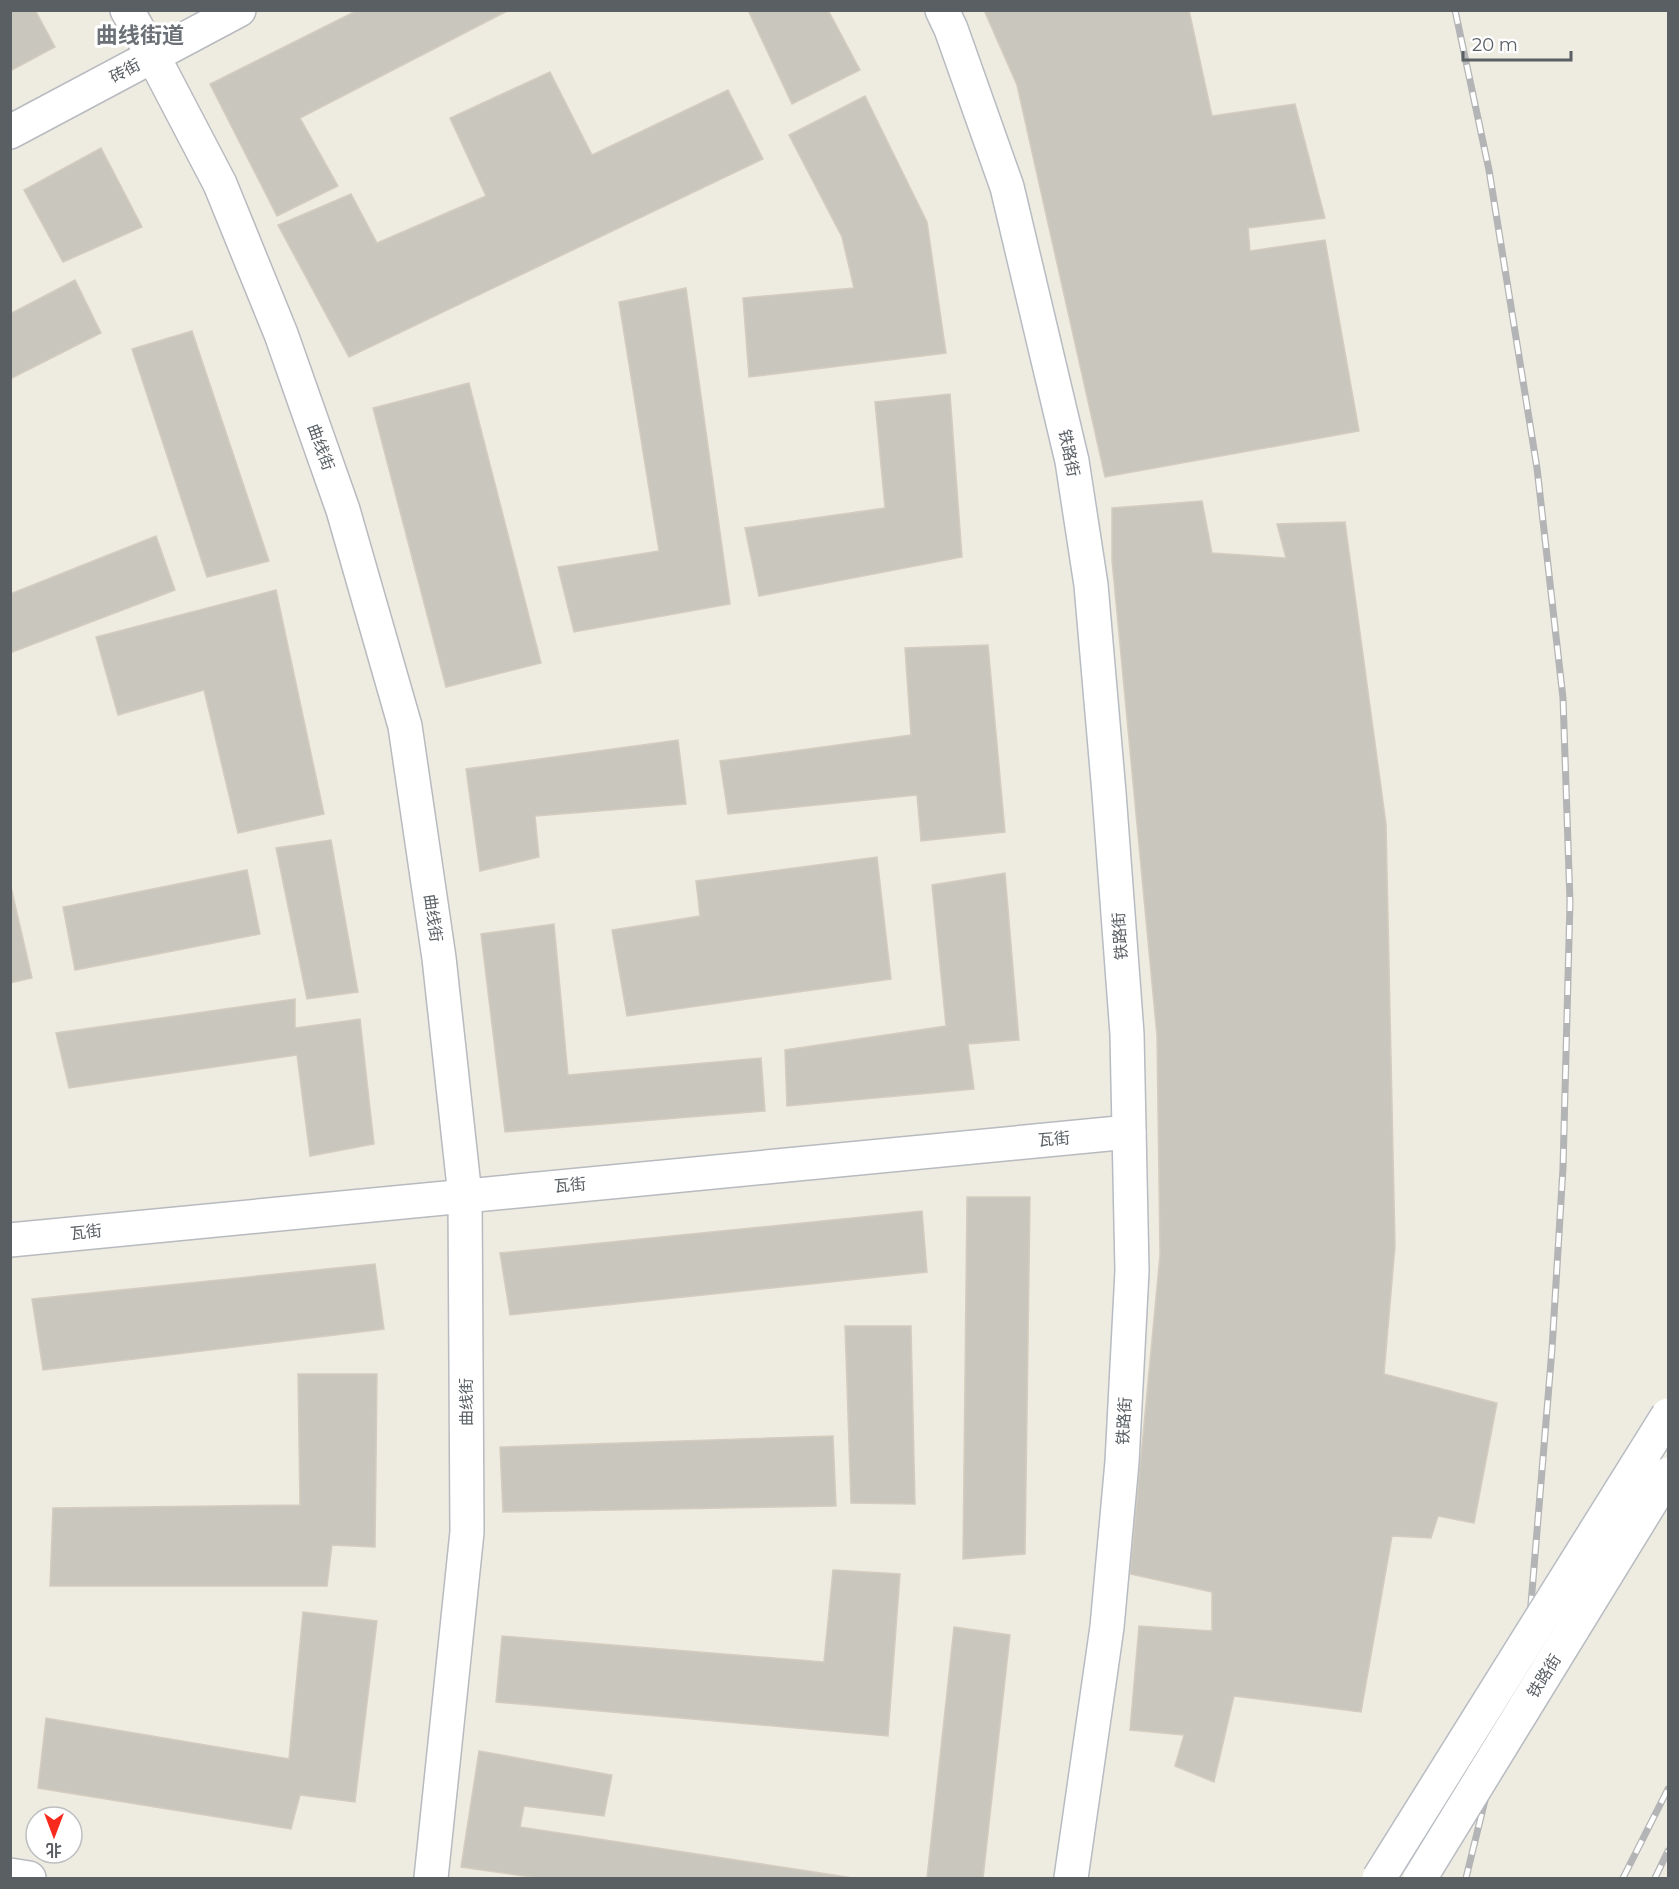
<svg xmlns="http://www.w3.org/2000/svg" width="1679" height="1889" font-family="Montserrat,'Noto Sans SC',sans-serif">
<style>
.building{fill:#c9c6be;stroke:#d4cdbf;stroke-width:1.5}
.lines{fill:none;stroke-linecap:round;stroke-linejoin:round}
.tertiary-casing{stroke:#b7babf;stroke-width:36}
.secondary-casing{stroke:#b7bcc2;stroke-width:36}
.tertiary{stroke:#fff;stroke-width:33}
.secondary{stroke:#fff;stroke-width:33}
.rail-casing{stroke:#b3b4b5;stroke-width:7}
.rail{stroke:#fff;stroke-width:4.5;stroke-dasharray:14;stroke-linecap:butt}
.secondary-bridge-casing{stroke:#b7bcc2;stroke-width:36;stroke-linecap:butt}
.secondary-bridge{stroke:#fff;stroke-width:33}
.labels{text-anchor:middle;dominant-baseline:central;stroke-width:6;stroke-linejoin:round;paint-order:stroke}
.street-label{font-size:16px;fill:#5a5f64;stroke:#fff}
.district-label{font-size:22px;font-weight:bold;fill:#6b7176;stroke:#fff}
</style>
<rect width="100%" height="100%" fill="#eeebe1"/>
<g class="building">
<polygon points="10,10 35,10 55,47 10,71"/>
<polygon points="358,10 509,10 300,118 338,186 277,216 210,84"/>
<polygon points="748,10 828,10 860,70 792,104"/>
<polygon points="984,10 1189,10 1212,116 1295,104 1325,218 1248,228 1250,251 1325,240 1359,431 1105,477 1017,85"/>
<polygon points="550,72 592,155 728,90 763,159 349,357 278,225 351,194 377,243 486,196 450,118"/>
<polygon points="865,96 927,222 946,353 749,377 743,298 854,288 842,237 789,135"/>
<polygon points="101,148 142,227 63,262 24,190"/>
<polygon points="75,280 101,333 10,379 10,314"/>
<polygon points="686,288 730,604 574,632 558,567 659,551 619,302"/>
<polygon points="192,331 269,561 207,577 132,349"/>
<polygon points="469,383 541,663 446,687 373,408"/>
<polygon points="950,394 962,557 759,596 745,528 885,508 875,402"/>
<polygon points="1202,501 1212,553 1286,558 1277,524 1345,522 1386,824 1395,1246 1384,1374 1497,1403 1474,1523 1438,1516 1431,1538 1392,1536 1361,1712 1234,1696 1214,1782 1175,1766 1184,1735 1130,1730 1139,1626 1212,1631 1212,1592 1130,1574 1160,1255 1157,1036 1112,560 1112,508"/>
<polygon points="156,536 175,590 10,653 10,594"/>
<polygon points="276,590 324,814 238,833 204,690 118,715 96,637"/>
<polygon points="988,645 1005,832 921,841 917,795 728,814 720,761 911,735 905,648"/>
<polygon points="678,740 686,804 535,816 539,857 480,871 466,769"/>
<polygon points="331,840 358,992 307,999 276,848"/>
<polygon points="877,857 891,979 627,1016 612,930 700,916 696,881"/>
<polygon points="247,870 260,934 75,970 63,907"/>
<polygon points="1005,873 1019,1040 968,1044 974,1089 787,1106 785,1050 946,1026 932,885"/>
<polygon points="10,883 32,978 10,983"/>
<polygon points="554,924 568,1075 761,1058 765,1111 505,1132 481,934"/>
<polygon points="295,999 295,1028 360,1019 374,1144 310,1156 297,1055 69,1088 56,1033"/>
<polygon points="967,1197 1030,1197 1025,1554 963,1559"/>
<polygon points="922,1211 927,1272 510,1315 500,1253"/>
<polygon points="375,1264 384,1329 43,1370 32,1299"/>
<polygon points="845,1326 911,1326 915,1504 851,1503"/>
<polygon points="298,1374 377,1374 375,1547 332,1545 327,1586 50,1586 53,1508 300,1505"/>
<polygon points="833,1436 836,1506 503,1512 500,1447"/>
<polygon points="833,1570 900,1574 888,1736 496,1702 502,1636 824,1662"/>
<polygon points="303,1612 377,1621 355,1802 300,1795 291,1829 38,1788 46,1718 289,1759"/>
<polygon points="954,1627 1010,1635 983,1878 927,1878"/>
<polygon points="479,1751 612,1775 604,1816 524,1806 520,1827 853,1878 538,1878 461,1867"/>
</g>
<g class="lines">
<g class="tertiary-casing">
<g id="tertiary">
<polyline points="127,10 153,56 220,184 281,334 343,510 405,726 439,958 465,1196 467,1532 431,1878"/>
<polyline points="10,132 239,10"/>
<polyline points="10,1240 1129,1132"/>
<polyline points="10,1875 29,1878"/>
</g>
</g>
<g class="secondary-casing">
<polyline id="secondary" points="942,10 951,29 1007,187 1072,461 1091,585 1109,793 1127,1034 1132,1271 1122,1462 1107,1627 1071,1878"/>
</g>
<use href="#tertiary" class="tertiary"/>
<use href="#secondary" class="secondary"/>
<g class="rail-casing">
<g id="rail">
<polyline points="1455,10 1489,170 1537,468 1563,698 1570,902 1563,1168 1552,1349 1530,1616 1466,1878"/>
<polyline points="1623,1878 1668,1789"/>
<polyline points="1655,1878 1668,1851"/>
</g>
</g>
<use href="#rail" class="rail"/>
<g class="secondary-bridge-casing">
<g id="secondary-bridge">
<polyline points="1379,1878 1668,1415"/>
<polyline points="1420,1878 1668,1474"/>
</g>
</g>
<use href="#secondary-bridge" class="secondary-bridge"/>
</g>
<g class="labels">
<g class="street-label">
<text transform="translate(125 71) rotate(-28)">砖街</text>
<text transform="translate(321 447) rotate(70)">曲线街</text>
<text transform="translate(1069 453) rotate(78)">铁路街</text>
<text transform="translate(433 918) rotate(82)">曲线街</text>
<text transform="translate(1120 936) rotate(-94)">铁路街</text>
<text transform="translate(1054 1139) rotate(-5)">瓦街</text>
<text transform="translate(570 1185) rotate(-5)">瓦街</text>
<text transform="translate(86 1232) rotate(-6)">瓦街</text>
<text transform="translate(466 1402) rotate(-90)">曲线街</text>
<text transform="translate(1124 1421) rotate(-87)">铁路街</text>
<text transform="translate(1544 1676) rotate(-58)">铁路街</text>
</g>
<g class="district-label">
<text x="140" y="35">曲线街道</text>
</g>
</g>
<rect width="1679" height="1889" fill="none" stroke="#5a5f64" stroke-width="24"/>
<g transform="translate(54 1835) rotate(180)"><circle r="28" fill="#ffffff" stroke="#bdbfc1" stroke-width="1.5"/>
<path d="M0-4.5L10 22L0 15L-10 22Z" fill="#f82a1e"/>
<text y="-9" font-size="16" font-weight="bold" text-anchor="middle" fill="#5a5f64">北</text>
</g>
<path d="M1463 51v9h108v-9" fill="none" stroke="#5a5f64" stroke-width="3"/>
<text x="1472" y="51" font-size="18" fill="#5a5f64" stroke="#ffffff" stroke-width="4.5" paint-order="stroke">20 m</text>
</svg>
